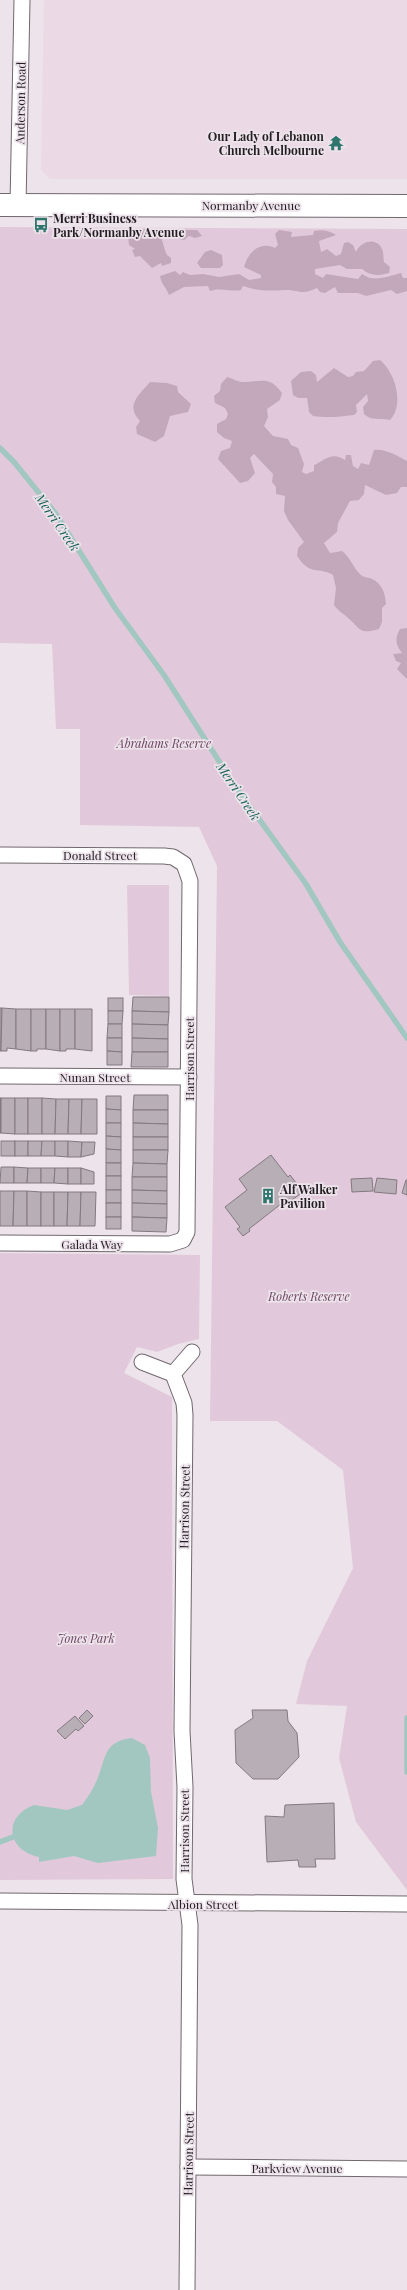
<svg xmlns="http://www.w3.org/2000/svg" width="407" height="2290" font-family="'Playfair Display',serif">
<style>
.built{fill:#ebd9e6}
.green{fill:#e1c9db}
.forest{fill:#c3a8bc}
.water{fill:#a1c7c0}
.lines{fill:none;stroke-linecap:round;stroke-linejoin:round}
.stream{stroke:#a1c7c0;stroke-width:5.5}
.building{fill:#b8aeb5;stroke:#837980}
.minor-casing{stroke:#71686e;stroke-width:17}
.secondary-casing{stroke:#71686e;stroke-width:24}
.minor{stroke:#fff;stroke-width:15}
.secondary{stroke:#fff;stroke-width:22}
.labels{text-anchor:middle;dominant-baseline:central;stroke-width:3.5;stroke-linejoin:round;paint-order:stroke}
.street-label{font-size:12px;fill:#221e21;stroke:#ede3ea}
.poi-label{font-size:12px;font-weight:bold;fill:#221e21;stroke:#ede3ea;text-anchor:start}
.park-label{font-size:12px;font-style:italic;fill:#6e4564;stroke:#ede3ea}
.water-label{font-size:13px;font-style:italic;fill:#135e55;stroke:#ede3ea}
</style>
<rect width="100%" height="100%" fill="#ede3ea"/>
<polygon class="built" points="44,0 407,0 407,179 50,179 41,170"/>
<g class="green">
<polygon points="0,227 407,229 407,1890 356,1822 339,1758 347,1706 296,1704 307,1661 353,1568 343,1470 277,1421 210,1421 217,866 199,827 80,825 80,729 56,729 52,644 0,643"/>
<polygon points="127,885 169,885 169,996 129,995"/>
<polygon points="0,1253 200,1255 199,1339 178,1344 157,1352 137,1347 124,1373 172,1397 173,1879 0,1880"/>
</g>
<g class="forest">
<path d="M144 229C164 229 161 242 167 255L171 258V263L162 266 161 263 152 268 140 256 135 257 132 250 135 249 129 245 128 237 139 234 140 230Z"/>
<polygon points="170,230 197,230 202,236 195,238 189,236 184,240 170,237 168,233"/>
<path d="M279 230 292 232 291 237 313 235 314 231C322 229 330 231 336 235L319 241 321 252 327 249 336 256 341 254 344 243 348 242 353 245 356 252C360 242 376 236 382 249 384 252 383 258 384 262L390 267 389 273C378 276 370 276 362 269H347L340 265 315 269V274L323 278 326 274 358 279 362 274C374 283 388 276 401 273L403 278H407V291L397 294 391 290 366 296 358 293H338L335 287 325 293 320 292 317 288C301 296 298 289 284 290 269 291 257 291 243 286L241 290C230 292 221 287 210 291L208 286 184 287 169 295C166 287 161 284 160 276L175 271 180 275 183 272 190 275 203 274 219 277 239 274 249 280 261 278V275L244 267C248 252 260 241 275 248L278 245 275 234Z"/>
<polygon points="211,250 222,255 223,265 220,268 201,268 197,263 205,252"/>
<path d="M380 360C395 372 405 405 390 420 379 417 373 422 364 414L363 407 368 401 367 394 356 405 357 412 354 415C339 417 327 418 313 416L309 412 307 398H298L293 395 291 381 301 372 311 371 316 375 317 382 334 368 348 377 353 376 356 372 364 371 373 361Z"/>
<path d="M227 377C232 378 238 382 242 382 260 382 270 375 282 393L280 400 267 409 268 417 264 426 273 436 288 439 291 445 298 448 304 464 302 472 306 474 314 471V465C325 460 332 451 345 460L346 455H351L353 466 358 469 361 463 369 465 374 450C385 448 398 456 407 461V487H401L397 493 386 495 365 485 364 494 359 500 350 501 338 523 337 532 324 543 330 553 342 551C351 558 353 568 361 575 363 577 368 578 370 578 382 583 385 592 386 604L382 608V622L379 629C359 635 361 629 348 618 343 613 338 611 334 605L336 588 333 575C318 566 311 577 297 556L298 548 304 542 288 520 284 511 285 496 276 494V487L272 482 273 474 254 454 250 458 255 473 248 481 240 483 218 459 221 451 230 448 232 441 224 438 217 432V424L226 419 228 414 225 408 215 403 214 396 220 391 221 384Z"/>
<path d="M150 382 167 383 177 386 178 392 191 404 188 412 170 416 164 436 155 442 137 434 136 427 140 421C125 405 139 395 150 382Z"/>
<path d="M407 628V679L397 669 401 663 396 661 393 654 402 653C395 644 395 638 400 629Z"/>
</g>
<path class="water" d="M132 1738 145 1745 150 1758 151 1792 158 1828 156 1856 98 1863 74 1856 39 1862V1857C6 1850 3 1816 34 1805L67 1810 82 1805C88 1797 93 1789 97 1780 106 1759 103 1741 132 1738Z"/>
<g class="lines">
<g class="stream">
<polyline points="0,448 14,462 56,514 115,608 164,675 233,783 306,884 340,942 407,1038"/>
<polyline points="407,1718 407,1772"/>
<polyline points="0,1842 13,1837"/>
</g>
</g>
<g class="building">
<polygon points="133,997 169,997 169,1012 132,1011"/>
<rect x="108" y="998" width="15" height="13"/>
<polygon points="0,1008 2,1008 1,1051 0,1051"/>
<polygon points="2,1008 16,1009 16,1049 7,1048 7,1051 1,1051"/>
<polygon points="16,1009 31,1009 31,1051 16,1049"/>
<polygon points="31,1009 46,1009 46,1049 37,1049 37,1051 31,1051"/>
<polygon points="46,1009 60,1009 60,1051 46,1049"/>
<polygon points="60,1009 75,1009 75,1049 66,1049 66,1051 60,1051"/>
<polygon points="75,1009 92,1009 92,1051 75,1049"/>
<polygon points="108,1011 123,1011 122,1024 108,1024"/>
<polygon points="132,1011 169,1012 168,1025 132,1024"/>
<polygon points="108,1024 122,1024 122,1038 107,1038"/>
<polygon points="132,1024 168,1025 168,1039 132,1038"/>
<polygon points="107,1038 122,1038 122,1052 107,1051"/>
<polygon points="132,1038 168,1039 168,1052 132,1052"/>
<polygon points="107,1051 122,1052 122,1065 107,1065"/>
<polygon points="132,1052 168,1052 168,1067 131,1067"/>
<polygon points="134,1095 168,1095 168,1110 133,1110"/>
<polygon points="106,1096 121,1096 121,1110 106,1109"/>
<rect x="0" y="1098" width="1" height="35"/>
<polygon points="1,1098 15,1098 15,1134 1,1133"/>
<rect x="15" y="1098" width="13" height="36"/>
<rect x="28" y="1098" width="14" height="36"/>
<polygon points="42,1098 56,1099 55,1134 42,1134"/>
<polygon points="56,1099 69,1099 68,1134 55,1134"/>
<polygon points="69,1099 82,1099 81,1134 68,1134"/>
<polygon points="82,1099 97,1099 97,1134 81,1134"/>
<polygon points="106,1109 121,1110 121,1123 106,1123"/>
<polygon points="133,1110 168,1110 168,1124 133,1123"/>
<polygon points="106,1123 121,1123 121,1137 106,1136"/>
<polygon points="133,1123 168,1124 168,1137 133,1137"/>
<polygon points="106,1136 121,1137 121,1150 106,1149"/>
<rect x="133" y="1137" width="35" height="13"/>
<rect x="1" y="1141" width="14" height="15"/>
<rect x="15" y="1141" width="13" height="15"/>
<polygon points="28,1141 42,1141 41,1156 28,1156"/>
<polygon points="42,1141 55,1141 55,1156 41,1156"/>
<polygon points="55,1141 68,1141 68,1157 55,1156"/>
<polygon points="68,1141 82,1142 81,1157 68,1157"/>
<polygon points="82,1142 95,1142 94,1154 81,1157"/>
<polygon points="106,1149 121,1150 121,1163 106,1163"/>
<polygon points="133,1150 168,1150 167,1164 133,1163"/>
<polygon points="271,1155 288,1177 290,1175 303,1192 289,1202 286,1200 249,1229 250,1231 243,1236 237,1229 240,1227 225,1207 247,1190 239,1179"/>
<rect x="106" y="1163" width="15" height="13"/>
<polygon points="133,1163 167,1164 167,1177 132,1177"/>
<polygon points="1,1167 14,1167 14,1183 0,1183"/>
<polygon points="14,1167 28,1168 27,1183 14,1183"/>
<polygon points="28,1168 41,1168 41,1183 27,1183"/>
<polygon points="41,1168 55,1168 54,1183 41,1183"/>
<polygon points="55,1168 68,1168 68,1184 54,1183"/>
<rect x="68" y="1168" width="13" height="16"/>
<polygon points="81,1168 94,1172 94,1184 81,1184"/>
<rect x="106" y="1176" width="15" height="14"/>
<polygon points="132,1177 167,1177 167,1191 132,1190"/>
<polygon points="372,1178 373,1191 352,1192 351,1179"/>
<polygon points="377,1178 397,1180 396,1194 374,1192"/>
<polygon points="406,1180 407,1180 407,1195 402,1193"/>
<rect x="106" y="1190" width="15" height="13"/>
<polygon points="132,1190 167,1191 167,1204 132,1203"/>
<polygon points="0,1191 14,1191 13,1226 0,1226"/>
<polygon points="14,1191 27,1191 27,1226 13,1226"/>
<polygon points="27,1191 41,1192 41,1226 27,1226"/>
<rect x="41" y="1192" width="13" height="34"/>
<polygon points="54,1192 68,1192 67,1226 54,1226"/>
<polygon points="68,1192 81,1192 80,1226 67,1226"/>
<polygon points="81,1192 96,1192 95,1226 80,1226"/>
<rect x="106" y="1203" width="15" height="14"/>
<polygon points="132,1203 167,1204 167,1218 132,1217"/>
<rect x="106" y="1217" width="15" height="12"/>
<polygon points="132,1217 167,1218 166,1232 132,1231"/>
<polygon points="87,1710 93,1716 85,1724 79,1718"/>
<polygon points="252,1710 287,1710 288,1721 297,1733 299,1757 278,1779 253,1779 236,1763 235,1730 253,1718"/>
<polygon points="75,1716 84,1726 78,1731 76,1729 65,1739 57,1731"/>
<polygon points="334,1803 335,1859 315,1859 316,1867 299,1867 298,1860 267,1862 265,1816 284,1817 285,1805"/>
</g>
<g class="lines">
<g class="minor-casing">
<g id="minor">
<polyline points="18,205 22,0"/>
<polyline points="0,855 164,856 173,857 184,864 190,881 187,1232 183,1240 170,1244 0,1243"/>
<polyline points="0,1076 189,1077"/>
<polyline points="142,1362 173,1374"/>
<polyline points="0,1901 407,1904"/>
<polyline points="188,2167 407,2169"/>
<polyline points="187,2290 190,1925 184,1879 185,1787 182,1731 185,1415 184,1403 173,1374 192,1352"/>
</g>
</g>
<g class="secondary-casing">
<polyline id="secondary" points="0,205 407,206"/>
</g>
<use href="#minor" class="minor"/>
<use href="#secondary" class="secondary"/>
</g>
<defs>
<g id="temple-bare" transform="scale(1.2)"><path d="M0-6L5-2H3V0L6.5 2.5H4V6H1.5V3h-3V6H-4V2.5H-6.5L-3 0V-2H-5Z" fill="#2e756b" stroke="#ede3ea" stroke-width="2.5" paint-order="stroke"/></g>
<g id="bus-bare" transform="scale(1.2)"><path d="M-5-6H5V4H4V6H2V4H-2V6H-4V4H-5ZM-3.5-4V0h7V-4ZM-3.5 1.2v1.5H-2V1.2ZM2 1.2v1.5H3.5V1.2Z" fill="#2e756b" stroke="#ede3ea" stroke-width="2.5" paint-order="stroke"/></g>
<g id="building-bare" transform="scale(1.2)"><path d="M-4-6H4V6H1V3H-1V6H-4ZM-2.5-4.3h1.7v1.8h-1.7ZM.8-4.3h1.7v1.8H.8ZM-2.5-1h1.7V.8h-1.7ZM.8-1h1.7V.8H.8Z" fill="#2e756b" stroke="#ede3ea" stroke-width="2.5" paint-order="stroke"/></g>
</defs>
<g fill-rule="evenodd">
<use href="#temple-bare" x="336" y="143"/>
<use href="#bus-bare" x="41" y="225"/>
<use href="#building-bare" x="268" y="1196"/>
</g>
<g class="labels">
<g class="street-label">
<text transform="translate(20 103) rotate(-89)">Anderson Road</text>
<text x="251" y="205">Normanby Avenue</text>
<text x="100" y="855">Donald Street</text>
<text transform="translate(189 1059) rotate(-90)">Harrison Street</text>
<text x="95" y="1077">Nunan Street</text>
<text x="92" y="1244">Galada Way</text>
<text transform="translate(184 1507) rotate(-89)">Harrison Street</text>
<text transform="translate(184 1831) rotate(-90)">Harrison Street</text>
<text x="203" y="1904">Albion Street</text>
<text transform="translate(188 2154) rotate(-89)">Harrison Street</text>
<text x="297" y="2168">Parkview Avenue</text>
</g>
<g class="poi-label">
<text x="324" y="136" text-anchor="end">Our Lady of Lebanon<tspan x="324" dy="14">Church Melbourne</tspan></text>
<text x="53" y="218">Merri Business<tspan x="53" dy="14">Park/Normanby Avenue</tspan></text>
<text x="280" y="1189">Alf Walker<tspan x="280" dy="14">Pavilion</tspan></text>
</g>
<g class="park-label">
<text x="164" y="743">Abrahams Reserve</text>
<text x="309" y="1296">Roberts Reserve</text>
<text x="86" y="1638">Jones Park</text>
</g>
<g class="water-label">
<text transform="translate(58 522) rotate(55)">Merri Creek</text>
<text transform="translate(239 791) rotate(56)">Merri Creek</text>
</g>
</g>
</svg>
